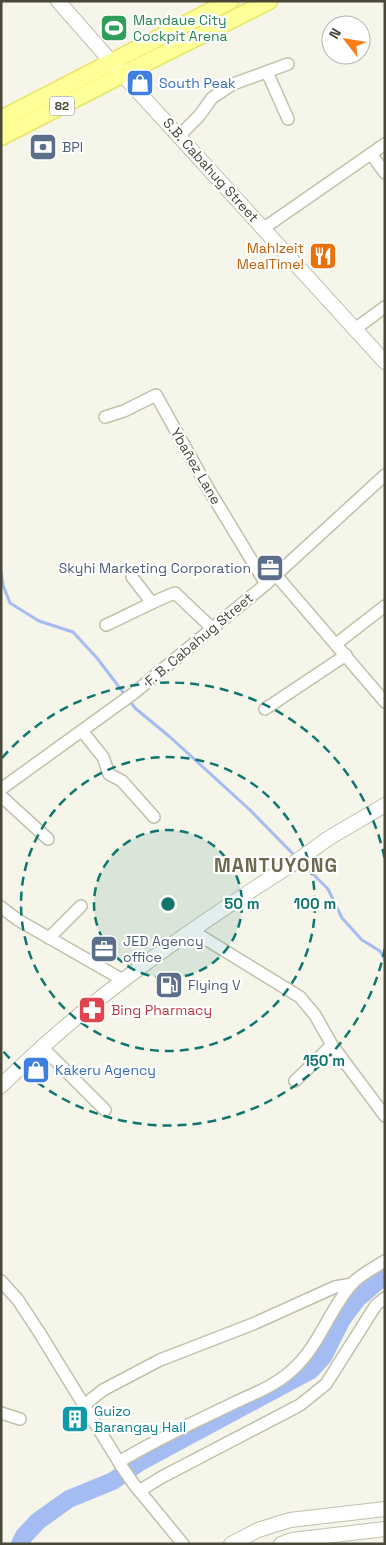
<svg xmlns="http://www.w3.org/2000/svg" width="386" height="1545" font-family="'Space Grotesk',sans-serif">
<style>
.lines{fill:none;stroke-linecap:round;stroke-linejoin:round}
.stream{stroke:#a5bcf3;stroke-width:3}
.river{stroke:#a5bcf3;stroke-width:18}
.minor-casing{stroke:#c1c0ab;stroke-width:14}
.tertiary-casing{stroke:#c1c0ab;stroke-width:16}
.primary-casing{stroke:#e7e565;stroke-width:19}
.minor{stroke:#fff;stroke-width:11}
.tertiary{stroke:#fff;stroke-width:14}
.primary{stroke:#ffff98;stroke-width:16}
.ring{fill:none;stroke:#0f766e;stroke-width:2.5;stroke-dasharray:9 6}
.labels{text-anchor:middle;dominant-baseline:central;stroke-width:4.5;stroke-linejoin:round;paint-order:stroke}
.shield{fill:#fff;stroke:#807e73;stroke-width:1}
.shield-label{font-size:12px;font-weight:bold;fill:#494737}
.leisure-label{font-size:14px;fill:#27864d;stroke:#fff;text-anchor:start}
.shop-label{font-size:14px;fill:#366cbe;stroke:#fff;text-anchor:start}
.service-label{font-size:14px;fill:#4e5e75;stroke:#fff;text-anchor:start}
.street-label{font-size:14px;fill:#494737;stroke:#fff}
.food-label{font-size:14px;fill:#c56008;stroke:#fff;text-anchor:end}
.health-label{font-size:14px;fill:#be3a42;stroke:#fff;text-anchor:start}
.culture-label{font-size:14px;fill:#0d838f;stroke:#fff;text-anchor:start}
.district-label{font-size:19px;font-weight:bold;letter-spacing:1px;fill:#6c694e;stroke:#fff}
.centre{fill:#0f766e;stroke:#fff;stroke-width:2.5}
.ring-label{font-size:15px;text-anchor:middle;font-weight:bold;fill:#0f766e;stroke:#fff;stroke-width:4.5;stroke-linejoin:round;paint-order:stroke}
</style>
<rect width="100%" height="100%" fill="#f5f5e9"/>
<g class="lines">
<g class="stream">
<polyline points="1,571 3,585 10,603 39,621 73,632 97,658 135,708 170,737 250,810 296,857"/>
<polyline points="301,862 328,889 342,918 362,940 380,951 385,960"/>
</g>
<polyline class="river" points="20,1544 24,1536 38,1521 69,1499 113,1481 140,1462 311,1370 323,1357 342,1319 357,1299 385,1275"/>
<g class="minor-casing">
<g id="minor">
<polyline points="267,72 288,119"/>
<polyline points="180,135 199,116 212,98 233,84 288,64"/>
<polyline points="371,154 385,173"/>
<polyline points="264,228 385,144"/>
<polyline points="355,329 385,307"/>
<polyline points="105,417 124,411 156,395 209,490 266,584"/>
<polyline points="276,575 385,702"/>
<polyline points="132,577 152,603"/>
<path d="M106 625C129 615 151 602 175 593L212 628"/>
<polyline points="336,644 385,606"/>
<polyline points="265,709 346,655"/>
<polyline points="82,731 103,757 109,774 122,781 154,817"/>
<polyline points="1,789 134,693 266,584 385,475"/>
<polyline points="1,796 48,839"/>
<polyline points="1,907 18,920 123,980"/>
<polyline points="191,930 300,997 315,1015 332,1045 385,1116"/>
<polyline points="49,938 81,906"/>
<polyline points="42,1047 105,1110"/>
<polyline points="295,1081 332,1045"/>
<polyline points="1,1281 18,1300 39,1332 122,1467 133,1483 183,1544"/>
<polyline points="83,1406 103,1390 160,1360 253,1324 335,1287 352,1284"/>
<polyline points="1,1413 20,1419"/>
<path d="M119 1462C155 1440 195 1422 234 1403 253 1394 274 1386 290 1372 318 1349 328 1312 351 1285 359 1275 374 1268 385 1261"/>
<polyline points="139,1491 162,1477 300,1405 326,1384 376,1305 385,1298"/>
</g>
</g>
<g class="tertiary-casing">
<g id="tertiary">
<polyline points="58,1 122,74 385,362"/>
<path d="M1 1086C85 1002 183 934 283 870 298 861 312 850 326 840 345 828 365 817 385 805"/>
<polyline points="231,1544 258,1530 290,1520 385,1509"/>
<polyline points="281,1544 292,1540 385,1529"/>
</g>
</g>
<g class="primary-casing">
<g id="primary">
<polyline points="1,119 230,1"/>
<polyline points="1,137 102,85 269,1"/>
</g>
</g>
<use href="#minor" class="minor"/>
<use href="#tertiary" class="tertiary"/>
<use href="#primary" class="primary"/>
</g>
<circle cx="168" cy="904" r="74" fill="#0f766e" fill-opacity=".12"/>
<g class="ring">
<circle cx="168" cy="904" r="74"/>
<circle cx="168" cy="904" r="147"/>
<path d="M385 948A221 221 0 0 1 2 1050M2 758A221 221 0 0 1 385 860"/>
</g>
<defs>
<g id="stadium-square" transform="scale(1.4375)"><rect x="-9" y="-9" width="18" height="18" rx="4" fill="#2e9e5b" stroke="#fff"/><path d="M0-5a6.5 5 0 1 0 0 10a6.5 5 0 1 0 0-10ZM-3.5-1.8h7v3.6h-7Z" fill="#fff"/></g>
<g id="shop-square" transform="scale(1.4375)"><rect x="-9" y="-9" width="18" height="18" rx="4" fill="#3f7fe0" stroke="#fff"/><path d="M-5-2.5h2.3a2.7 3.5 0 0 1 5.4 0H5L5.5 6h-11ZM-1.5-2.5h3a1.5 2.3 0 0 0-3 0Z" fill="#fff"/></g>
<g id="bank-square" transform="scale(1.4375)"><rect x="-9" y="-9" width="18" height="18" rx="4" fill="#5c6f8a" stroke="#fff"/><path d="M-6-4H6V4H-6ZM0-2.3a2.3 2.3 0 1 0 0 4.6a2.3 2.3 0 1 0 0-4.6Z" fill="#fff"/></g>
<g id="restaurant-square" transform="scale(1.4375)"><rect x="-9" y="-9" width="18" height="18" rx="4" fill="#e8710a" stroke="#fff"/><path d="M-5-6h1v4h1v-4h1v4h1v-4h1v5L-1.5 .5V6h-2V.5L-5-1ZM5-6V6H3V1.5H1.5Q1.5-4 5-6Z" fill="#fff"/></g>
<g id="office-square" transform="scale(1.4375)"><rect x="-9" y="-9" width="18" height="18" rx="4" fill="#5c6f8a" stroke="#fff"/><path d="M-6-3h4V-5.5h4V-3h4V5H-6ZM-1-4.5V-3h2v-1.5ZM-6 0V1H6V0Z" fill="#fff"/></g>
<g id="fuel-square" transform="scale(1.4375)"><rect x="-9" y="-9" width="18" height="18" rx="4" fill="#5c6f8a" stroke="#fff"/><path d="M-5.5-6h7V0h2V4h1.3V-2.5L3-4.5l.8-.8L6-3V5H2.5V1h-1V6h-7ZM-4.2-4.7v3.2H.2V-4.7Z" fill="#fff"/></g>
<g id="pharmacy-square" transform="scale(1.4375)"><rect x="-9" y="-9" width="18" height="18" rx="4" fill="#e0444e" stroke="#fff"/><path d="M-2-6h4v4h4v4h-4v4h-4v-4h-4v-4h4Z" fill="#fff"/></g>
<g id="building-square" transform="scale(1.4375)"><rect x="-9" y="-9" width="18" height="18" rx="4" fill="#0f9aa8" stroke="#fff"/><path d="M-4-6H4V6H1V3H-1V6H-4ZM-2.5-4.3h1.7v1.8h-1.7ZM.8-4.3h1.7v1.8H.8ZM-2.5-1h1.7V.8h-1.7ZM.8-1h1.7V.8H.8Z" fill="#fff"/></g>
</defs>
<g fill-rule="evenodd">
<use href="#stadium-square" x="114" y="28"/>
<use href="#shop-square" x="140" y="83"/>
<use href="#bank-square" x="43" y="147"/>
<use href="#restaurant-square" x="323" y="256"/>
<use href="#office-square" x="270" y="568"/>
<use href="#office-square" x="104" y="949"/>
<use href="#fuel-square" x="169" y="985"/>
<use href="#pharmacy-square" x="92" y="1010"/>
<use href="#shop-square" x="36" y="1070"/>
<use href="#building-square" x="75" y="1419"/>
</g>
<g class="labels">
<rect class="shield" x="49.5" y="96.5" width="25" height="19" rx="4"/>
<g class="shield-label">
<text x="62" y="106">82</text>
</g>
<g class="leisure-label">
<text x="133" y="20">Mandaue City<tspan x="133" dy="16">Cockpit Arena</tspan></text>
</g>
<g class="shop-label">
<text x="159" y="83">South Peak</text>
<text x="55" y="1070">Kakeru Agency</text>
</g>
<g class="service-label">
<text x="62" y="147">BPI</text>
<text x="251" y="568" text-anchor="end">Skyhi Marketing Corporation</text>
<text x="123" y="941">JED Agency<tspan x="123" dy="16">office</tspan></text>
<text x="188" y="985">Flying V</text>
</g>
<g class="street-label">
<text transform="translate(211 170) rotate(48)">S.B. Cabahug Street</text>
<text transform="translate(196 466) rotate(60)">Ybañez Lane</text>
<text transform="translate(199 639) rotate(-40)">F. B. Cabahug Street</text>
</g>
<g class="food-label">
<text x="304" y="248">Mahlzeit<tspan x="304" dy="16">MealTime!</tspan></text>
</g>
<g class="health-label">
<text x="111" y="1010">Bing Pharmacy</text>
</g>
<g class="culture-label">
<text x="94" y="1411">Guizo<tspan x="94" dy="16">Barangay Hall</tspan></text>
</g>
<g class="district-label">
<text x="276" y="865">MANTUYONG</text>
</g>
</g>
<circle cx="168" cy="904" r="8" class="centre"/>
<g class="ring-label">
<text x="242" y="909">50 m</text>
<text x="315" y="909">100 m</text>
<text x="324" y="1066">150 m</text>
</g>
<rect width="386" height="1545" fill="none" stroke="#494737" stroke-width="5"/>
<g transform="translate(346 40) rotate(301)"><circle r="24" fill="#ffffff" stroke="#b6b5af"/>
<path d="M0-4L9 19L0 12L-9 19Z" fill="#ff7b16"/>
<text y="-8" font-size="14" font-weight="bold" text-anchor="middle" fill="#494737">N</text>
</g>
</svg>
